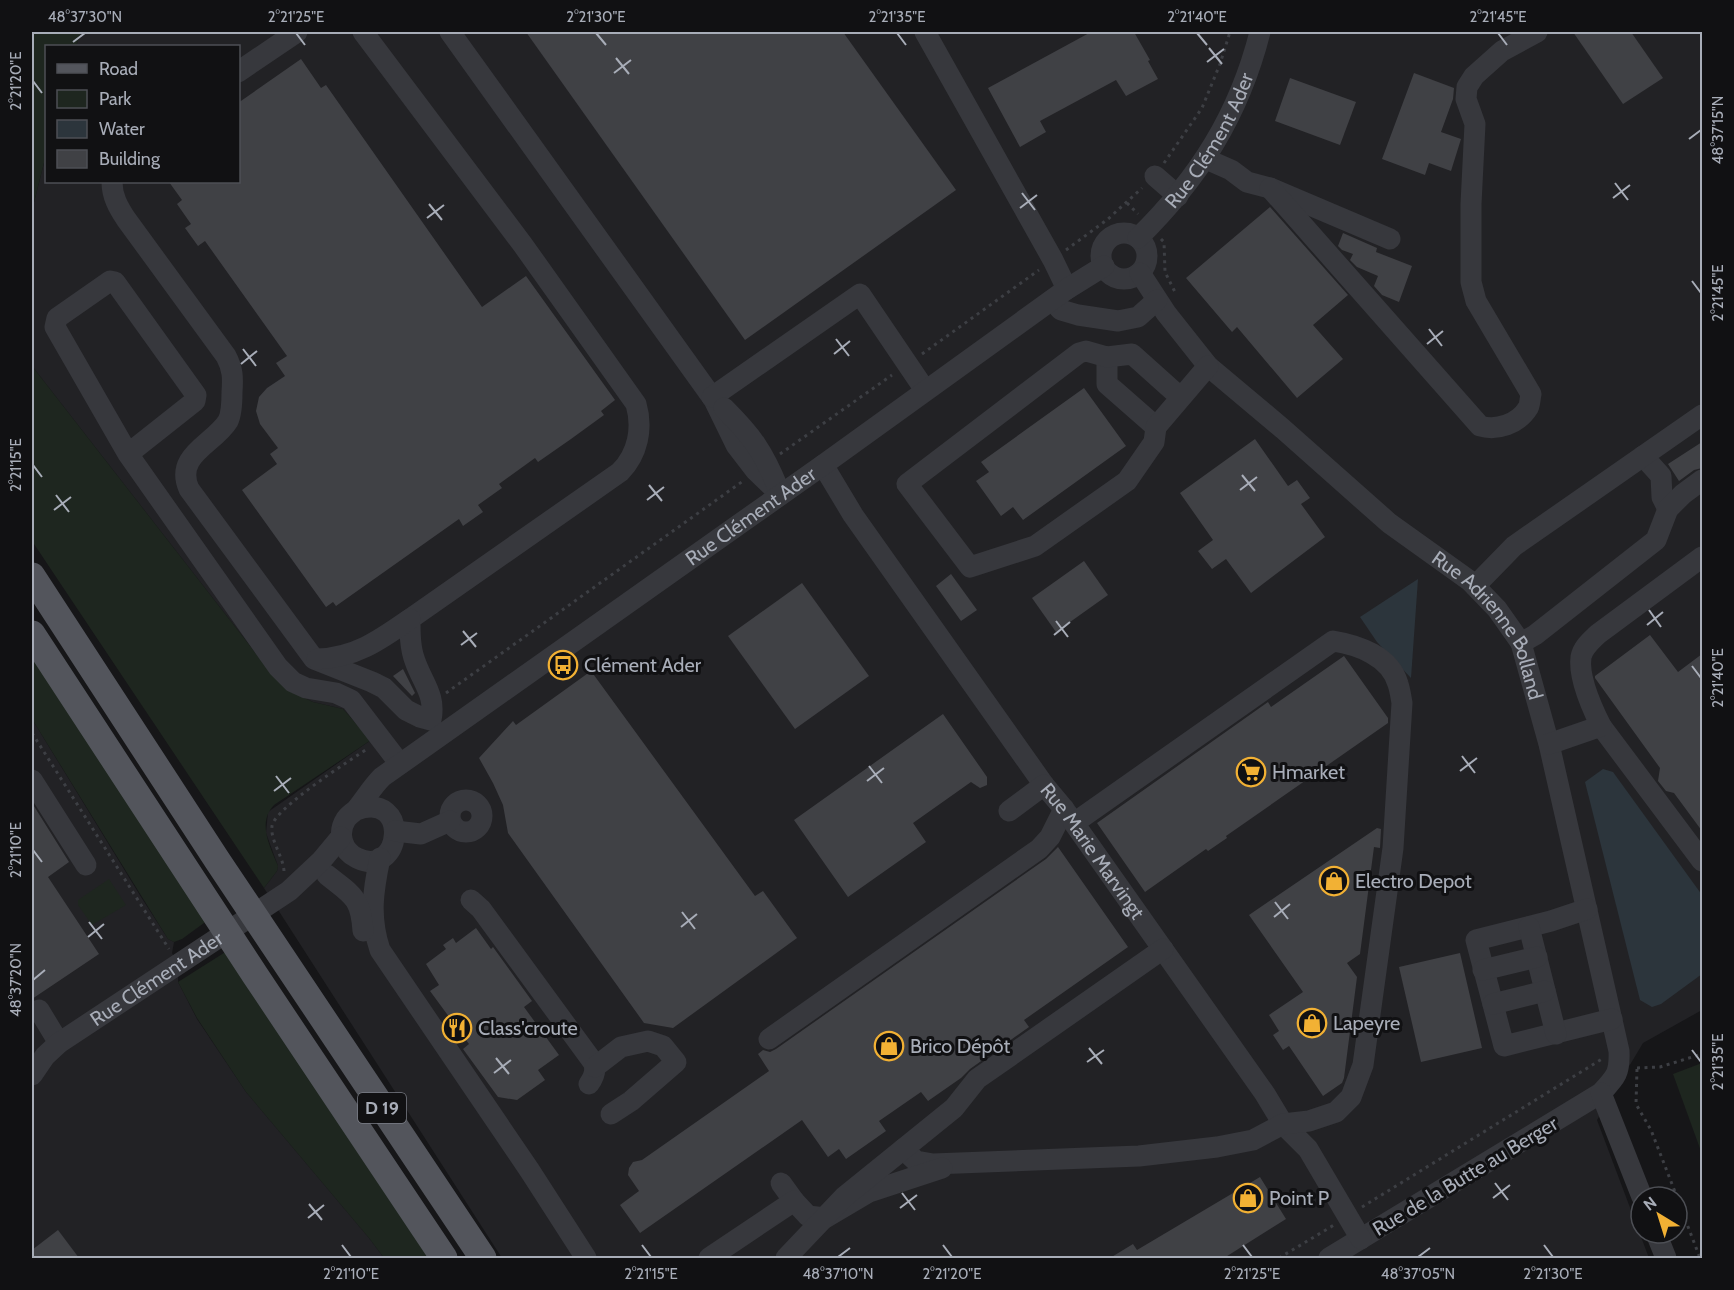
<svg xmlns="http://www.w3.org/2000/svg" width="1734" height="1290" font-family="Cabin,sans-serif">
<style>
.built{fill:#222225}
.green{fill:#1e261f}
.water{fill:#2c353c}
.building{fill:#404145}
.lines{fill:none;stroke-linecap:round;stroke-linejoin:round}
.path{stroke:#3d3f44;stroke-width:3;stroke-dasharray:3 4.5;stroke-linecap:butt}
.minor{stroke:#37383d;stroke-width:21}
.major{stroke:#53555c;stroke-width:27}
.ticks{fill:none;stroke:#a8adb8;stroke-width:2}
.labels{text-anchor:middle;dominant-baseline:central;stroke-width:6;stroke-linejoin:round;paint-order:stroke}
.shield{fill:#111113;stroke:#7b7e86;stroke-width:1.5}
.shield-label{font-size:18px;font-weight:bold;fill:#a8adb8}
.street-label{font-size:20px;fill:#a8adb8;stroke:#111113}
.poi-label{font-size:20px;fill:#a8adb8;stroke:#111113;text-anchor:start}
.neatline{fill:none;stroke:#a8adb8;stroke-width:2}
.ticks-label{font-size:15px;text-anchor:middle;fill:#a8adb8}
</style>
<rect width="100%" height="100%" fill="#161618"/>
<g class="built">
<polygon points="81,32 1702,32 1702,1010 1643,1043 1597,1120 1649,1258 502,1258 264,888 277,871 278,866 266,833 268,812 371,740 343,709 313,702 287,690 275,678 32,366 32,210 46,155 46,182 238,182 238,46 76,46"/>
<polygon points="32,719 141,897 168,939 174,942 172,953 178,965 178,982 197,1019 246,1092 369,1238 384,1258 32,1258"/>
</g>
<g class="green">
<polygon points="32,32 81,32 76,46 46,46 46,155 32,210"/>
<path d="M32 366 275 678 287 690 313 702 343 709 371 740 274 805C257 823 270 846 278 866L277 871 264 888 32 541Z"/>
<polygon points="32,657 208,920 182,939 174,942 168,939 32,719"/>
<polygon points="109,879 126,905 92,925 78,905 78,900"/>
<polygon points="227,951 431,1258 384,1258 369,1238 246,1092 197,1018 178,982"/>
<polygon points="1702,1063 1702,1154 1673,1074"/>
</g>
<g class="water">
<polygon points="1418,579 1411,678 1377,642 1360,617"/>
<polygon points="1603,769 1613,772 1702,895 1702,974 1661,1004 1652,1007 1640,1000 1585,782"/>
</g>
<g class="building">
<polygon points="526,32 843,32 956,190 745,340"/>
<polygon points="1091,32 1134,32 1150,60 1148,61 1158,79 1126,96 1116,80 1040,121 1046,132 1020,147 988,88"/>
<polygon points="1573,32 1631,32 1663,78 1623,104"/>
<polygon points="301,59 321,88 326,85 482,307 526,276 615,400 601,411 604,415 571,439 538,462 535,458 499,484 502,488 478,505 483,512 463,526 459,519 336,606 333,602 326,607 242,490 277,464 270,454 278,448 260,424 256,411 259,397 267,388 285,376 276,363 287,356 205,241 198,246 185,228 191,224 177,204 182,200 169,182 238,182 238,103"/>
<polygon points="1414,73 1454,88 1453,99 1441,132 1461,139 1451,171 1429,163 1425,175 1382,159"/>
<polygon points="1290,78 1356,102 1340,145 1275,121"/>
<polygon points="1270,207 1348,295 1313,325 1343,359 1297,398 1237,327 1232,332 1186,278"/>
<polygon points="1343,233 1377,248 1376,252 1412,266 1399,302 1382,295 1374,286 1378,276 1357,267 1350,260 1353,254 1342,250 1338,246"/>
<polygon points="1084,388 1126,446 1023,520 1013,507 1001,516 976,481 989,472 981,462"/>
<polygon points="1255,439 1288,486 1297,480 1310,498 1301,504 1325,537 1251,593 1226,559 1212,569 1198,551 1213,540 1180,493"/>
<polygon points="1702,442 1702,468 1694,470 1679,481 1668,464"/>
<polygon points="1084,561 1108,595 1056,632 1032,598"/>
<polygon points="951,574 977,610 961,621 936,586"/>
<polygon points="802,583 869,676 795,729 728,636"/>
<polygon points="1650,635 1678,672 1702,654 1702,831 1674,793 1666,791 1658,781 1660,768 1595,678 1595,676"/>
<polygon points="1344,656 1388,718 1388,723 1226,836 1227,838 1208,851 1206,849 1145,892 1097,823 1268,702 1271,707"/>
<polygon points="403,669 415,693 412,696 393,676"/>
<polygon points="591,671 755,896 763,891 797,938 673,1028 644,1023 508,833 503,805 493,783 479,758 513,721 516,725"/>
<polygon points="943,714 987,777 987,785 980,788 971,782 913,823 926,842 848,897 794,820"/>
<polygon points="32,803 69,862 48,877 99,954 32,999"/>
<polygon points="1377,828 1381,829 1380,848 1374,847 1360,954 1347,963 1357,977 1344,1078 1342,1083 1323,1096 1289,1046 1283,1050 1273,1035 1279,1031 1269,1015 1303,992 1249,915"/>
<polygon points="1058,847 1128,947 1024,1020 1029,1027 970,1069 961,1078 928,1101 921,1092 879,1121 886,1131 846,1159 839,1149 828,1157 802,1120 640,1233 620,1205 639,1191 628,1175 629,1168 633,1162 642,1160 769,1071 758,1054 763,1050 770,1052 776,1049 1046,859"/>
<polygon points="476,928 491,949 493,947 532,1001 524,1007 559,1055 538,1070 545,1080 517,1100 498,1097 463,1049 469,1044 430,991 439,985 426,964 446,949 443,945 453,938 456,943"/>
<polygon points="1460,953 1482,1048 1421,1062 1399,967"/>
<polygon points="1260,1177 1286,1219 1224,1258 1110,1258 1133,1244 1137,1250"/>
<polygon points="58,1230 79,1258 32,1258 32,1250"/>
</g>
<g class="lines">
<g class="path">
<polyline points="1164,163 1202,108 1220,64 1230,32"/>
<polyline points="1127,203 1138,214"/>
<polyline points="1161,239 1164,242 1165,272 1175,292"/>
<polyline points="1066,250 1108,219 1142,188"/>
<polyline points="922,354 1039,270"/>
<polyline points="780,454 892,375"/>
<polyline points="446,693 743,481"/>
<polyline points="32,733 169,949"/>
<path d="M284 871C283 856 270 840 272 826 275 808 349 761 367 749"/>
<polyline points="1637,1068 1660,1067 1702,1054"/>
<polyline points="1637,1069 1636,1104 1651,1130 1677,1197"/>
<polyline points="1677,1198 1700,1258"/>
<polyline points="1362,1207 1602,1059"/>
<polyline points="1279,1258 1334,1225"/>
</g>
<g class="minor">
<polyline points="450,32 714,400 736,445 756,471 780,494"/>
<polyline points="925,32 1053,260 1067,289"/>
<polyline points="238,72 297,32"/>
<polyline points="1206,159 1231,170 1247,182 1270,188 1390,239"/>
<polyline points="1155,176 1178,196"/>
<path d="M112 182C112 196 118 207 126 219L226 356C233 369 233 378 232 392 232 401 232 413 228 421 214 444 174 455 189 489L314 659 372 682 384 688 406 710 420 717 431 720C436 695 423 684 415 661 410 648 410 633 410 619L620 472C638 454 643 428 636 404L523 245 363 32"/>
<path d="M1270 188 1480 426C1497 431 1518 424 1528 408 1530 405 1530 398 1531 394L1476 301 1471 282V204L1475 124 1466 99 1467 87 1474 76 1502 51 1537 32"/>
<circle cx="1124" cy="256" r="23"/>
<path id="s1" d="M1138 238C1199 178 1239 115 1260 32"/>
<path id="s2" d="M1140 273 1166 313 1208 366 1283 429 1389 523 1470 581 1497 609 1521 643 1549 744 1619 1051C1620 1073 1616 1077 1601 1093L1329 1258"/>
<polyline points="1052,300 1061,310 1078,315 1118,321 1138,317 1157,300"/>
<polyline points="1107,357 1107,384 1156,427"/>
<polyline points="712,397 860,294 925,390"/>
<polyline points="1180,397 1132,354 1107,357 1086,351 1079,353 907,484 970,567 1035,546 1127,481 1154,442 1156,427 1208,366"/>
<path d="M724 408C752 436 763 451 778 488"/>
<polyline points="128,454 195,401 196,395 115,282 110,281 57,318 55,327 128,454 278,667 293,682 306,688 336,693 351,700 400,764"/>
<polyline points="1643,456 1661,476 1662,497 1668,509"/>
<path id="s3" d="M823 465 853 515 1044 785 1064 809 1265 1094 1283 1124 1308 1149 1361 1239"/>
<polyline points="1475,586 1514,546 1702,415"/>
<polyline points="1521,643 1535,635 1656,540 1668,509 1683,494 1702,480"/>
<path d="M317 659C355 658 380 640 410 619"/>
<polyline points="1601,726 1702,861"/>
<path d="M1549 744 1601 726C1592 708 1578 678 1581 657 1583 647 1591 641 1598 634L1702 557"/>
<polyline points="32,780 86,865"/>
<circle cx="466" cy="816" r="16"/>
<path id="s4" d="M356 810C412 790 402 880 357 858 342 851 337 833 346 819 349 815 352 813 356 810 365 799 372 787 382 777L823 465 1067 289 1104 266"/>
<polyline points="1009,811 1044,785"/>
<polyline points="395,831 421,834 450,821"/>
<path d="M380 858C373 891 369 917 380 950L530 1171 586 1258"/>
<path d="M327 875C352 895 361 897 363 931"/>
<path d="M471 900 481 909 593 1062C597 1070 594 1077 589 1084"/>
<polyline points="1587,909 1551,921 1476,940 1504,1046 1612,1019"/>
<polyline points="1529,927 1556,1034"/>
<polyline points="1483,970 1537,957"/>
<polyline points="1493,1004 1545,991"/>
<polyline points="39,1010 59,1043"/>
<polyline points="769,1039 1039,849 1050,837 1064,809"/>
<polyline points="595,1067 621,1047 648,1041 663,1046 676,1062 631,1101 611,1114"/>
<path id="s5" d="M32 1075 45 1056 59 1043 289 891 321 861 341 837"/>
<polyline points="1601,1093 1642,1197"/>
<path d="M903 1149 916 1161 933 1164 1139 1156 1217 1147 1253 1140 1283 1124 1309 1121 1336 1112 1351 1097 1363 1065 1393 848 1402 703C1401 697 1400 690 1398 684 1390 656 1358 645 1333 641L1074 823"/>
<polyline points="781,1183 794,1201"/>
<polyline points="1656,1233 1666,1258"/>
<polyline points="709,1258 794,1201 808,1216 825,1218 869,1192 942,1168"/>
<polyline points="786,1258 844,1197 954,1108 977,1079 1163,949"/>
</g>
<g class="major">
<polyline points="32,576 217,860 483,1258"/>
<polyline points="32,634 255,975 444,1258"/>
</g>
</g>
<path class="ticks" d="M296 33 305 45M596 33 606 45M897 33 906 45M1197 33 1207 45M1498 33 1507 45M73 42 85 33M1209 48 1222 64M616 58 629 74M1207 62 1224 49M614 73 631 60M33 81 42 93M1689 139 1701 130M1615 183 1628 200M1022 193 1035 210M1613 198 1630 185M429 204 442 220M1020 208 1037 195M427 218 444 205M1692 281 1701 293M1429 329 1442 346M836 339 849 356M1427 344 1443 331M243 349 256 366M834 354 850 341M241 364 257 351M33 465 42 477M1242 475 1255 491M649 485 662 501M1240 490 1257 477M56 495 69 512M647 500 664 487M54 510 71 497M1649 610 1661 627M1056 621 1068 637M1647 625 1663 612M463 631 476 647M1054 635 1070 622M461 645 477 633M1692 666 1701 678M1462 756 1475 773M869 766 882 783M1460 771 1477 758M276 776 289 793M867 781 884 768M274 791 291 778M33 850 42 862M1275 902 1288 919M682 912 695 929M1274 917 1290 904M89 922 102 939M681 927 697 914M88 937 104 924M33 980 45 970M1089 1048 1102 1064M1692 1050 1701 1062M496 1058 509 1074M1087 1062 1104 1050M494 1073 511 1060M1495 1183 1508 1200M902 1193 915 1210M1493 1198 1510 1185M309 1204 322 1220M900 1208 917 1195M308 1218 324 1205M342 1245 351 1257M642 1245 651 1257M943 1245 952 1257M1243 1245 1252 1257M1544 1245 1553 1257M838 1257 850 1248M1418 1257 1430 1248"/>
<defs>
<g id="bus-ring" transform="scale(1.5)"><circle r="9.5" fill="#111113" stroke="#f2b134" stroke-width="1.5"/><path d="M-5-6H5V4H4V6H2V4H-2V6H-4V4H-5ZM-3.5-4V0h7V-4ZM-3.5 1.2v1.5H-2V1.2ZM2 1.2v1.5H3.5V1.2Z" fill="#f2b134"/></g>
<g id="supermarket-ring" transform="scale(1.5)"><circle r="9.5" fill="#111113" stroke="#f2b134" stroke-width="1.5"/><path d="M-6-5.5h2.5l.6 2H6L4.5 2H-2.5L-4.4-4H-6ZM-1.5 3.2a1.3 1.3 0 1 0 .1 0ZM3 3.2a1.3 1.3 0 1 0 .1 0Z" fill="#f2b134"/></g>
<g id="shop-ring" transform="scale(1.5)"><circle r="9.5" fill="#111113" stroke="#f2b134" stroke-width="1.5"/><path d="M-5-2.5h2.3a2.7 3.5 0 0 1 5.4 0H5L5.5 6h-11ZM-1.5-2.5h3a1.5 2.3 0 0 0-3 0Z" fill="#f2b134"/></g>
<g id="restaurant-ring" transform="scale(1.5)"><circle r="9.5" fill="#111113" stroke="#f2b134" stroke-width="1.5"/><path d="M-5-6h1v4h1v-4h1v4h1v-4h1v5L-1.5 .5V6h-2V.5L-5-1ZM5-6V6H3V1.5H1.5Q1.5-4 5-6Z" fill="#f2b134"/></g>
</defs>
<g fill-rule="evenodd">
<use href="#bus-ring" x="563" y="665"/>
<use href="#supermarket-ring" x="1251" y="772"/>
<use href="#shop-ring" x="1334" y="881"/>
<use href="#shop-ring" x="1312" y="1023"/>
<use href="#restaurant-ring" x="457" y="1028"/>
<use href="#shop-ring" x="889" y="1046"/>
<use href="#shop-ring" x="1248" y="1198"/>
</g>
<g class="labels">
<rect class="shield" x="358" y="1093" width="48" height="30" rx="4.5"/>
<g class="shield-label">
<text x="382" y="1108">D 19</text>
</g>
<g class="street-label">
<text stroke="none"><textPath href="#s1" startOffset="122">Rue Clément Ader</textPath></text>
<text stroke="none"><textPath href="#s4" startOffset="663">Rue Clément Ader</textPath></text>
<text stroke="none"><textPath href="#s2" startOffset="502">Rue Adrienne Bolland</textPath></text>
<text stroke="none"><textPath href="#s3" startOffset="471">Rue Marie Marvingt</textPath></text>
<text stroke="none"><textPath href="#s5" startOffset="159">Rue Clément Ader</textPath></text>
<text transform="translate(1465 1176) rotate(-31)">Rue de la Butte au Berger</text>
</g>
<g class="poi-label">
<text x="584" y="665">Clément Ader</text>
<text x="1272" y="772">Hmarket</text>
<text x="1355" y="881">Electro Depot</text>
<text x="1333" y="1023">Lapeyre</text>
<text x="478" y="1028">Class'croute</text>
<text x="910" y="1046">Brico Dépôt</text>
<text x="1269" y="1198">Point P</text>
</g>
</g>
<rect width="1734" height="1290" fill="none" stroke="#111113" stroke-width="66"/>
<rect x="45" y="45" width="195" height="138" fill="#111113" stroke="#4d4f55" stroke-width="1.5"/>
<rect x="57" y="64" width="30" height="9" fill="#53555c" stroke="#4d4f55" stroke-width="1.5"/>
<text x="99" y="75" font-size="18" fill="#a8adb8">Road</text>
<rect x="57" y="90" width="30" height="18" fill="#1e261f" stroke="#4d4f55" stroke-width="1.5"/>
<text x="99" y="105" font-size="18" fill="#a8adb8">Park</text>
<rect x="57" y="120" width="30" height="18" fill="#2c353c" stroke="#4d4f55" stroke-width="1.5"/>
<text x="99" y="135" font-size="18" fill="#a8adb8">Water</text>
<rect x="57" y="150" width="30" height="18" fill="#404145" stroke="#4d4f55" stroke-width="1.5"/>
<text x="99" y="165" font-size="18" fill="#a8adb8">Building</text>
<g transform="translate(1659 1215) rotate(322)"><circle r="28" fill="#111113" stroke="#4d4f55" stroke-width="1.5"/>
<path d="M0-4.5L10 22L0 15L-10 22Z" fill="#f2b134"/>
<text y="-9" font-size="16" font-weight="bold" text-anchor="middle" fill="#a8adb8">N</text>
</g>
<rect x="33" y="33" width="1668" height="1224" class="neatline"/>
<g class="ticks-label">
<text x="85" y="22">48°37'30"N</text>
<text x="296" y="22">2°21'25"E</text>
<text x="596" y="22">2°21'30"E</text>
<text x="897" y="22">2°21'35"E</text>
<text x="1197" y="22">2°21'40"E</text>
<text x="1498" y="22">2°21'45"E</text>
<text transform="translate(16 81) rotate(-90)" y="5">2°21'20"E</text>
<text transform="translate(1718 130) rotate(-90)" y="5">48°37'15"N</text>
<text transform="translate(1718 293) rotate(-90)" y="5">2°21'45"E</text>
<text transform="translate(16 465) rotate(-90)" y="5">2°21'15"E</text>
<text transform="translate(1718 678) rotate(-90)" y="5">2°21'40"E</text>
<text transform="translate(16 850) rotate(-90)" y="5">2°21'10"E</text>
<text transform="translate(16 980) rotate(-90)" y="5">48°37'20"N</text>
<text transform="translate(1718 1062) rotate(-90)" y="5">2°21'35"E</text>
<text x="351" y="1279">2°21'10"E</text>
<text x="651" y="1279">2°21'15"E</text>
<text x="838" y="1279">48°37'10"N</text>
<text x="952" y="1279">2°21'20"E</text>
<text x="1252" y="1279">2°21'25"E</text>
<text x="1418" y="1279">48°37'05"N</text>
<text x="1553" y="1279">2°21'30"E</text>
</g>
</svg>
